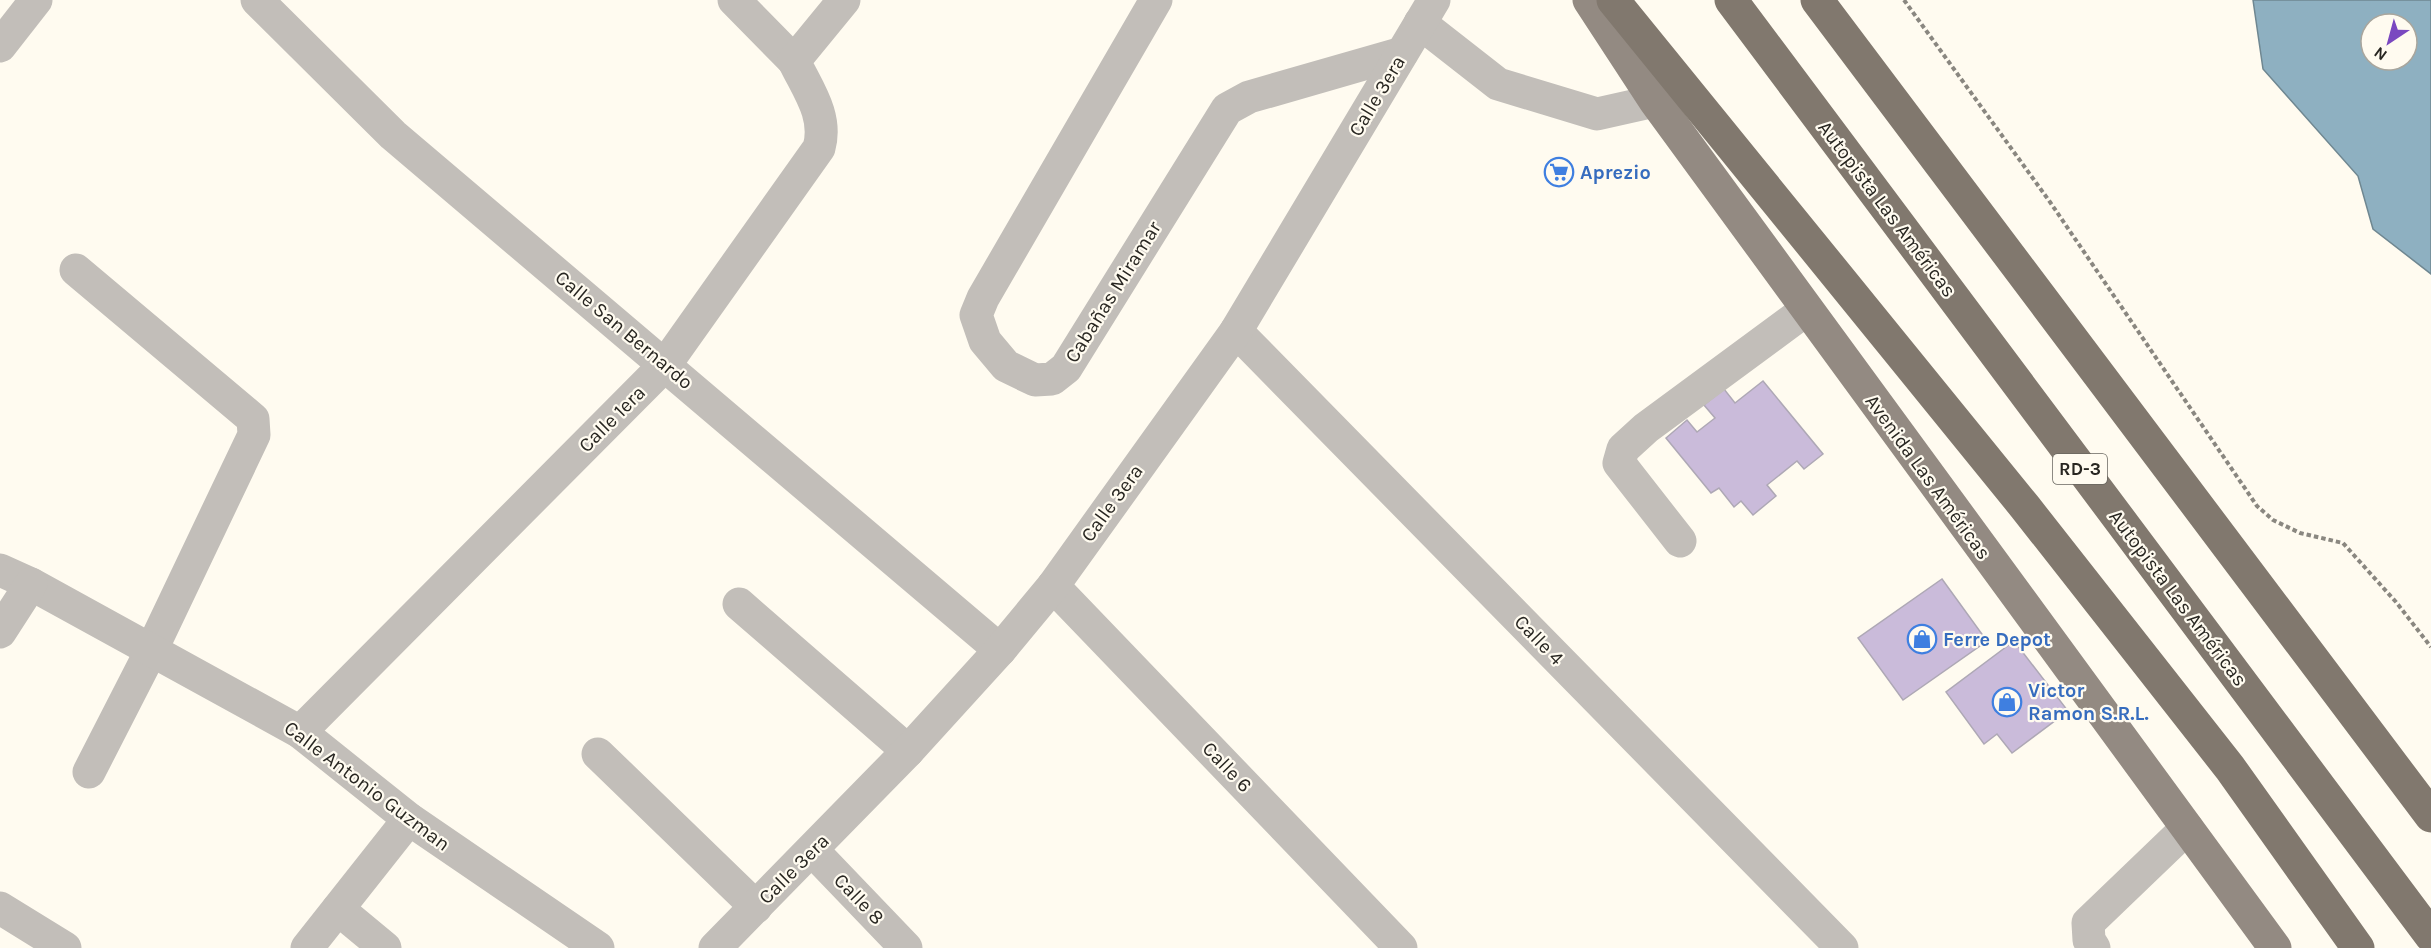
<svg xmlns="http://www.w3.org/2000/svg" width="2431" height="948" font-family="Karla,sans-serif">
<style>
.water{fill:#8eb0c1;stroke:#6f8791;stroke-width:1.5;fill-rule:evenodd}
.building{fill:#cabbda;stroke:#aea8b5;stroke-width:1.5}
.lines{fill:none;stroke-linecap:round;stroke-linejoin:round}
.path{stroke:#8a8780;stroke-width:4;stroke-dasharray:4.5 3;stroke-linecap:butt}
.minor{stroke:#c2beb9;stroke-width:33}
.major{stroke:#938a82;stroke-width:33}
.highway{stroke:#81786e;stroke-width:33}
.labels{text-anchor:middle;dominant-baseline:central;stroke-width:4.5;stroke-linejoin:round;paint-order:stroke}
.shield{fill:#fffbf0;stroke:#68665f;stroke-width:1.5}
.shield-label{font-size:18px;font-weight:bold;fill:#282621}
.street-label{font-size:20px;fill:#282621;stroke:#fffbf0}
.shop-label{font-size:20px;font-weight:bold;fill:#366cbe;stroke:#fffbf0;text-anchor:start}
</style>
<rect width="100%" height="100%" fill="#fffbf0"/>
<path class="water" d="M2253 0H2431V274L2373 229 2358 176 2263 69ZM2371 24H2407V60H2371Z"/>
<g class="building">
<polygon points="1763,381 1823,454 1804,469 1797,461 1767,485 1776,496 1753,515 1741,501 1734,507 1719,488 1711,493 1666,438 1687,420 1697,432 1715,418 1704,405 1724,389 1735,403"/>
<polygon points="1942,579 1987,641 1903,700 1858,638"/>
<polygon points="2014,641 2068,711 2012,753 1997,734 1984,744 1946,692"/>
</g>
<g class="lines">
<polyline class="path" points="1904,0 2050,202 2257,506 2273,520 2300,533 2343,543 2396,602 2431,647"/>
<g class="minor">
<polyline points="257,0 393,135 1000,650"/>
<polyline points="734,0 794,61"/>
<polyline points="1156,0 983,298 976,315 985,341 1006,366 1035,380 1052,379 1066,368 1227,109 1249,97 1402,53"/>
<polyline points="1420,23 1498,84 1597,114 1655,101"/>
<polyline points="0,46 36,0"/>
<polyline points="76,270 253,419 254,435 152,649 89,772"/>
<polyline points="1236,331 1842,948"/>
<polyline points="1680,541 1619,463 1623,449 1646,428 1806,310"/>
<polyline points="0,570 31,584 300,732 409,819 598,948"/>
<polyline points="1053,586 1401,948"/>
<polyline points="739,604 908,751"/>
<polyline points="0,632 31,584"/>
<path d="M300 732 665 365 819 148C828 116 808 90 794 61L844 0"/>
<polyline points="598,754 756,907"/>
<polyline points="813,851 906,948"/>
<polyline points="0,908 65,948"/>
<polyline points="338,909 385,948"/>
<polyline points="307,948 409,819"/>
<polyline points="715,948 908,751 1000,650 1053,586 1236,331 1434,0"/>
<polyline points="2094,948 2089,940 2088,923 2187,828"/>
</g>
<polyline class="major" points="1589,0 1655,101 2275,948"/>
<g class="highway">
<polyline points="1613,0 2025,507 2230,768 2358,948"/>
<polyline points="1731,0 2431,936"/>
<polyline points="1817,0 2431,816"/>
</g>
</g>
<defs>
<g id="supermarket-ring" transform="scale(1.5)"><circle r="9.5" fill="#fffbf0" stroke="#3f7fe0" stroke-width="1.5"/><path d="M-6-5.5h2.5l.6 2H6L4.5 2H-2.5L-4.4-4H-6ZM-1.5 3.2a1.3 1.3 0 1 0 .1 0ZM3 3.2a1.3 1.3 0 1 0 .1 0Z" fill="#3f7fe0"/></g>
<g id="shop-ring" transform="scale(1.5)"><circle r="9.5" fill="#fffbf0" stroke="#3f7fe0" stroke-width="1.5"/><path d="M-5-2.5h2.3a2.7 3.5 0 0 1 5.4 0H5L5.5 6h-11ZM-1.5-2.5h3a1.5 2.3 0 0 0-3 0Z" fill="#3f7fe0"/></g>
</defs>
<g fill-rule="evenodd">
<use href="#supermarket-ring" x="1559" y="172"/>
<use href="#shop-ring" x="1922" y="639"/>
<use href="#shop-ring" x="2007" y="702"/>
</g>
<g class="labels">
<rect class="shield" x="2053" y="454" width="54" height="30" rx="4.5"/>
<g class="shield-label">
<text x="2080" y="469">RD-3</text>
</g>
<g class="street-label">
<text transform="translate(1377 96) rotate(-59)">Calle 3era</text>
<text transform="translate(1887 209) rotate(53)">Autopista Las Américas</text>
<text transform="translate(1113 292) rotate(-58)">Cabañas Miramar</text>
<text transform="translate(624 330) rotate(40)">Calle San Bernardo</text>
<text transform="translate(612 419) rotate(-45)">Calle 1era</text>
<text transform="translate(1928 477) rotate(54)">Avenida Las Américas</text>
<text transform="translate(1112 503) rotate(-54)">Calle 3era</text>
<text transform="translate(2178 598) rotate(53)">Autopista Las Américas</text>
<text transform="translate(1539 640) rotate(46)">Calle 4</text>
<text transform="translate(1227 767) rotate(46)">Calle 6</text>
<text transform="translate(367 786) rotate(37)">Calle Antonio Guzman</text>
<text transform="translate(794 869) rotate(-45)">Calle 3era</text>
<text transform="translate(859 899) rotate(46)">Calle 8</text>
</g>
<g class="shop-label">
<text x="1580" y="172">Aprezio</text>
<text x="1943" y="639">Ferre Depot</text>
<text x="2028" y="690">Victor<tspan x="2028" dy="23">Ramon S.R.L.</tspan></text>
</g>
</g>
<g transform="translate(2389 42) rotate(216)"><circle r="28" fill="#fffbf0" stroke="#a9a69d" stroke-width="1.5"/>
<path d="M0-4.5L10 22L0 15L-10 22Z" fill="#7a48c0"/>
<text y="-9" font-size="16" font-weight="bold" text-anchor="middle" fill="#282621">N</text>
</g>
</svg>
